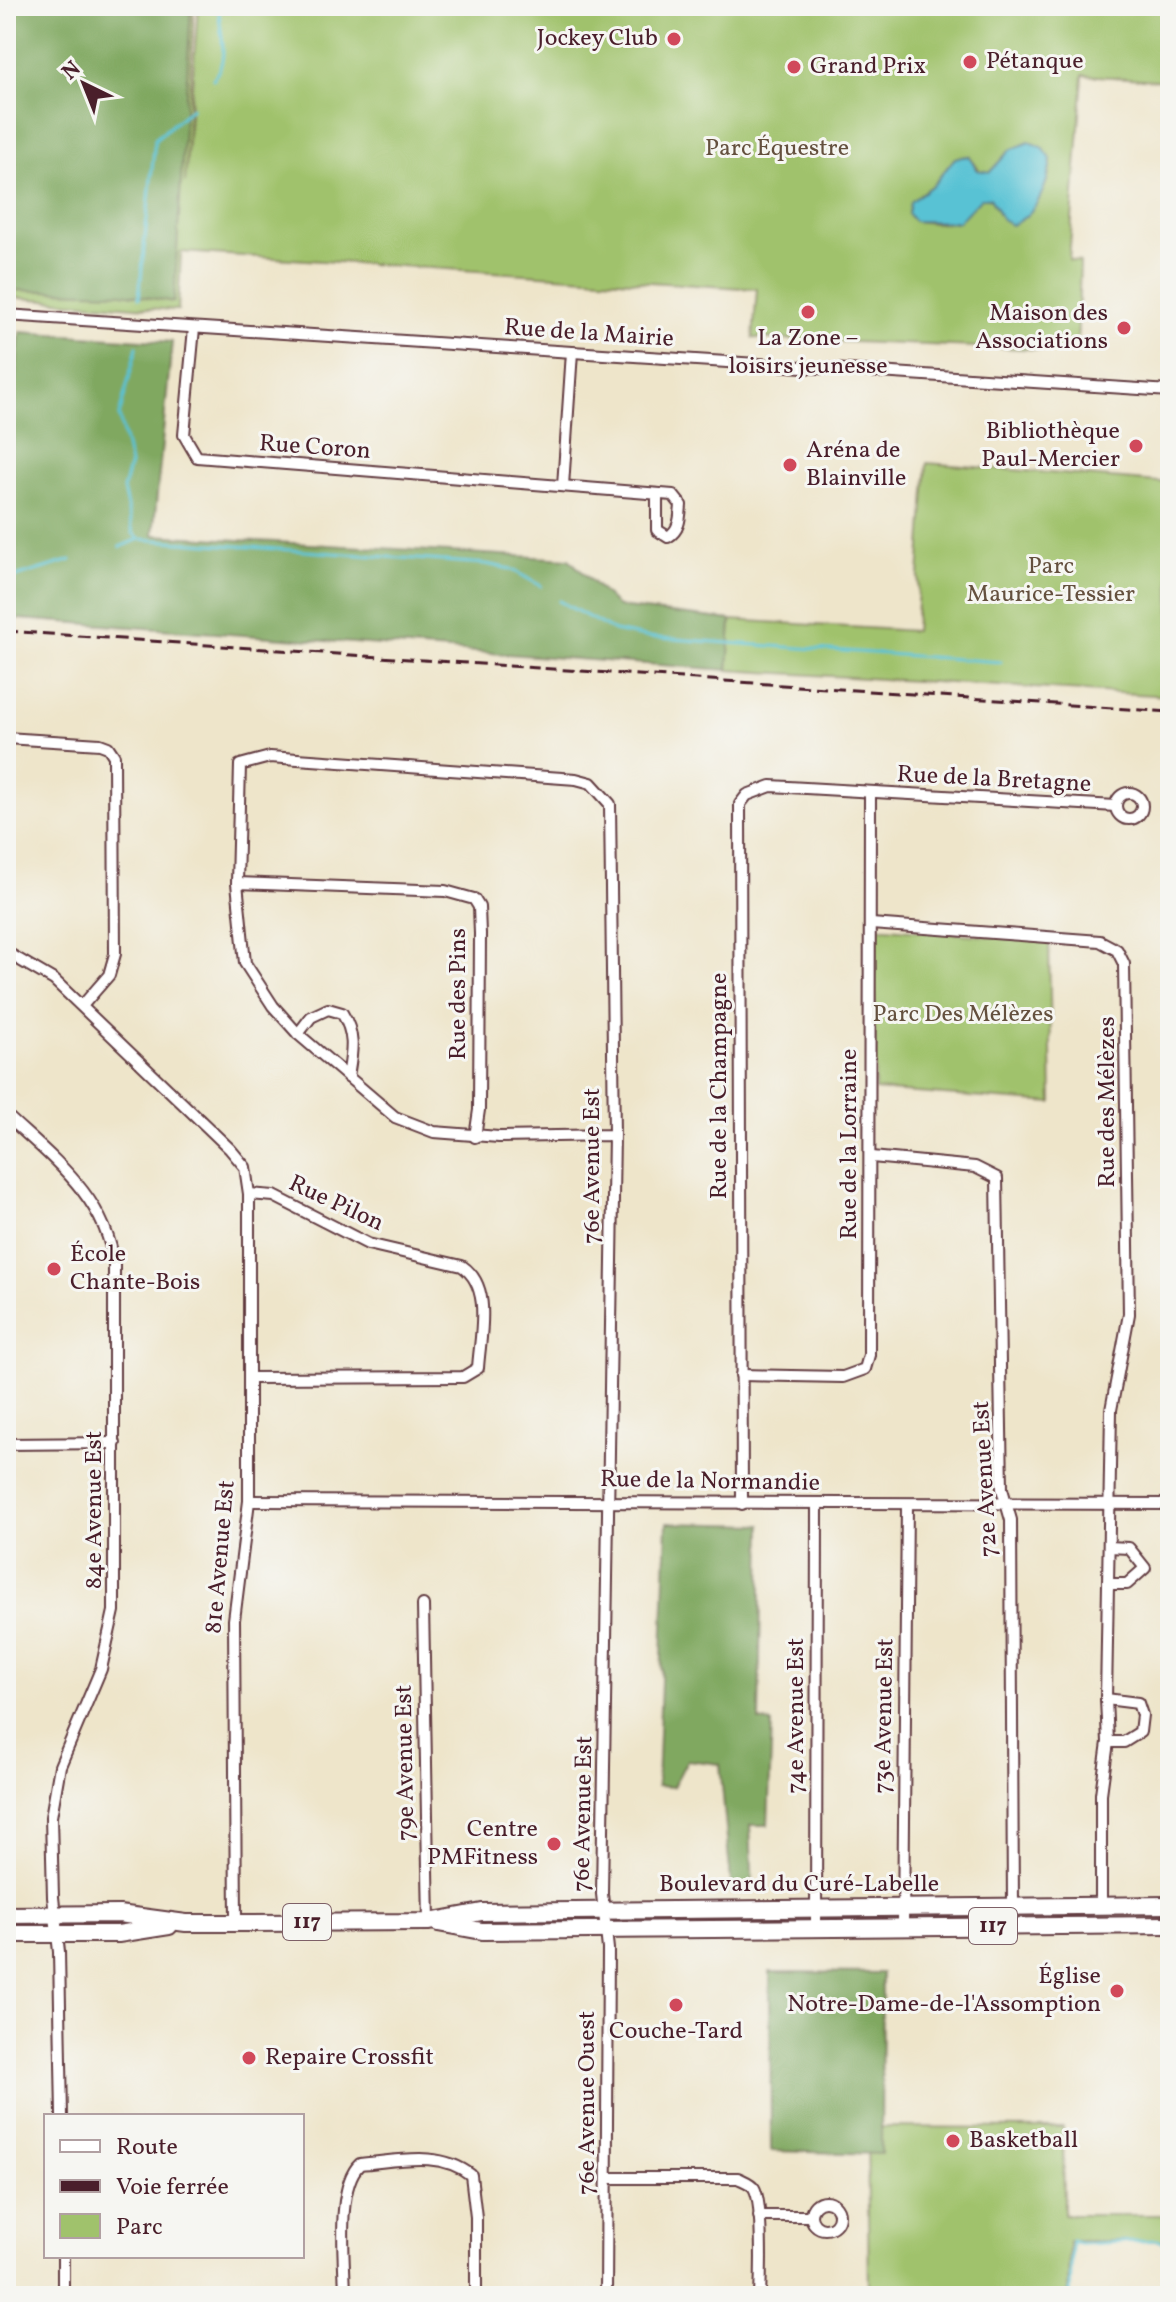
<svg xmlns="http://www.w3.org/2000/svg" width="1176" height="2302" font-family="Vollkorn,serif">
<style>
.green{fill:#a0c26c;stroke:#75704c;stroke-width:2;fill-rule:evenodd}
.forest{fill:#80a860;stroke:#656446;stroke-width:2}
.water{fill:#58c2d4;stroke:#517080;stroke-width:2}
.lines{fill:none;stroke-linecap:round;stroke-linejoin:round}
.stream{stroke:#58c2d4;stroke-width:3}
.minor-casing{stroke:#633d43;stroke-width:14}
.primary-casing{stroke:#633d43;stroke-width:20}
.minor{stroke:#fff;stroke-width:10}
.primary{stroke:#fff;stroke-width:16}
.rail{stroke:#4a1f2b;stroke-width:3;stroke-dasharray:12 6;stroke-linecap:butt}
.poi-dot{fill:#d1495b;stroke:#f6f6f2;stroke-width:3}
.labels{text-anchor:middle;dominant-baseline:central;stroke-width:6;stroke-linejoin:round;paint-order:stroke}
.shield{fill:#f6f6f2;stroke:#7e6067;stroke-width:2}
.shield-label{font-size:22px;font-weight:bold;fill:#4a1f2b}
.poi-label{font-size:24px;fill:#4a1f2b;stroke:#f6f6f2;text-anchor:start}
.park-label{font-size:24px;fill:#64503e;stroke:#f6f6f2}
.street-label{font-size:24px;fill:#4a1f2b;stroke:#f6f6f2}
</style>
<rect width="100%" height="100%" fill="#f6f6f2"/>
<filter id="ink" filterUnits="userSpaceOnUse"><feTurbulence type="fractalNoise" baseFrequency=".0125" numOctaves="2"/><feDisplacementMap in="SourceGraphic" scale="16" xChannelSelector="R" yChannelSelector="G"/><feConvolveMatrix kernelMatrix="1 2 1 2 8 2 1 2 1" color-interpolation-filters="sRGB"/></filter>
<filter id="wash" filterUnits="userSpaceOnUse"><feTurbulence type="fractalNoise" baseFrequency=".006" numOctaves="4" result="noise"/><feDisplacementMap in="SourceGraphic" scale="32" xChannelSelector="R" yChannelSelector="G"/><feGaussianBlur stdDeviation="1.8" result="paint"/><feColorMatrix in="noise" values="0 0 0 0 0 0 0 0 0 0 0 0 0 0 0 0 0 1.4 0 .05"/><feComposite in="paint" operator="in"/></filter>
<g filter="url(#wash)">
<rect width="100%" height="100%" fill="#eee5ca"/>
<g class="green">
<path d="M6 6H194L185 183 198 6H1170V81L1083 75 1069 260 1080 262 1077 351 753 338 757 289 181 252 178 310H174L6 297ZM1010 150 1051 160C1047 198 1035 205 1002 219L990 198 980 197C958 225 949 225 914 221L908 214 919 195 934 184 955 158 969 156 982 174 990 172Z"/>
<polygon points="927,463 1170,483 1170,696 728,670 731,620 915,631"/>
<polygon points="874,927 1049,941 1052,1103 875,1090"/>
<polygon points="867,2127 1063,2128 1064,2215 1170,2215 1170,2241 1069,2241 1068,2296 869,2296"/>
</g>
<g class="forest">
<polygon points="6,6 191,6 174,302 122,293 6,290"/>
<polygon points="20,332 172,342 153,535 569,559 618,607 731,620 728,670 6,618 6,473"/>
<polygon points="667,1523 762,1525 759,1721 772,1723 768,1825 750,1825 753,1892 732,1893 720,1764 687,1760 673,1787 657,1786"/>
<polygon points="770,1972 882,1973 881,2154 771,2151"/>
</g>
<path class="water" d="M1029 142 1042 147 1051 159C1048 185 1037 215 1011 225L1002 219 990 198H981L958 222 914 221 908 214 910 202 934 184 955 158 969 156 977 170 990 172 1010 150Z"/>
<g class="lines">
<g class="stream">
<path d="M213 79C232 55 218 34 219 6"/>
<polyline points="139,298 155,139 192,108"/>
<polyline points="137,347 119,416 130,464 123,489 133,533 139,539"/>
<polyline points="120,547 139,539 486,564 511,569 541,586"/>
<polyline points="6,580 71,560"/>
<polyline points="559,601 614,631 645,637 1001,662"/>
<polyline points="1070,2296 1072,2241 1081,2244 1158,2240 1170,2248"/>
</g>
</g>
</g>
<g filter="url(#ink)">
<g class="lines">
<g class="minor-casing">
<g id="minor">
<polyline points="6,315 1170,391"/>
<path d="M194 328 184 435 197 457 673 495 681 505C680 517 680 530 668 537L657 530V494"/>
<polyline points="563,486 572,352"/>
<polyline points="6,738 100,744 108,747 114,756 115,954 109,975 82,1006"/>
<circle cx="1129" cy="806" r="13"/>
<polyline points="237,883 445,891 474,899 479,907 480,934 479,1110 475,1137"/>
<polyline points="871,924 1100,941 1117,950 1124,964 1129,1314 1111,1410 1106,1699 1108,1742 1101,1794 1101,1906"/>
<polyline points="6,952 54,980 230,1149 245,1167 249,1194 249,1501 234,1620 236,1923"/>
<path d="M298 1034 311 1017 328 1009 342 1013C356 1035 352 1052 348 1077"/>
<path d="M6 1115C52 1158 107 1198 114 1265V1611L101 1669 60 1766 51 1817 53 1897 59 1952 62 2116"/>
<polyline points="872,1157 975,1167 997,1178 1002,1489 1011,1520 1013,1907"/>
<polyline points="741,1375 843,1377 865,1369 869,1355 870,794"/>
<path d="M249 1378 463 1377 478 1368C480 1335 493 1287 462 1266L368 1244 274 1196 249 1194"/>
<polyline points="6,1444 115,1443"/>
<polyline points="249,1501 1170,1504"/>
<polyline points="742,1504 740,804 747,795 771,786 1116,806"/>
<polyline points="1108,1584 1127,1584 1145,1568 1129,1548 1109,1547"/>
<polyline points="423,1605 429,1922"/>
<polyline points="1106,1699 1138,1703 1142,1715 1140,1732 1124,1742 1108,1742"/>
<polyline points="903,1927 907,1504"/>
<polyline points="816,1928 817,1504"/>
<path d="M608 2178H738C744 2181 751 2183 754 2188 763 2202 761 2276 760 2296"/>
<circle cx="825" cy="2215" r="14"/>
<polyline points="759,2216 811,2216"/>
<polyline points="63,2256 63,2296"/>
<path d="M345 2296C345 2262 335 2187 360 2164 399 2161 439 2150 471 2175L476 2217V2296"/>
<polyline points="606,2296 608,1949 602,1894 614,1135 610,804 591,783 576,779 270,757 240,765 237,883 245,963 273,1006 298,1034 395,1117 434,1132 499,1137 614,1135"/>
</g>
</g>
<g class="primary-casing">
<g id="primary">
<polyline points="6,1915 119,1914 186,1923 252,1923 429,1922 482,1912 1170,1905"/>
<polyline points="438,1923 482,1931 1170,1925"/>
<polyline points="6,1934 118,1934 169,1926"/>
</g>
</g>
<use href="#minor" class="minor"/>
<use href="#primary" class="primary"/>
<polyline class="rail" points="6,631 1170,712"/>
</g>
</g>
<g class="poi-dot">
<circle cx="674" cy="39" r="8"/>
<circle cx="970" cy="62" r="8"/>
<circle cx="794" cy="67" r="8"/>
<circle cx="808" cy="312" r="8"/>
<circle cx="1124" cy="328" r="8"/>
<circle cx="1136" cy="446" r="8"/>
<circle cx="790" cy="465" r="8"/>
<circle cx="54" cy="1269" r="8"/>
<circle cx="554" cy="1844" r="8"/>
<circle cx="1117" cy="1991" r="8"/>
<circle cx="676" cy="2005" r="8"/>
<circle cx="249" cy="2058" r="8"/>
<circle cx="953" cy="2141" r="8"/>
</g>
<g class="labels">
<g class="shield">
<rect x="283" y="1904" width="48" height="36" rx="6"/>
<rect x="969" y="1908" width="48" height="36" rx="6"/>
</g>
<g class="shield-label">
<text x="307" y="1922">117</text>
<text x="993" y="1926">117</text>
</g>
<g class="poi-label">
<text x="658" y="39" text-anchor="end">Jockey Club</text>
<text x="986" y="62">Pétanque</text>
<text x="810" y="67">Grand Prix</text>
<text x="1108" y="314" text-anchor="end">Maison des<tspan x="1108" dy="28">Associations</tspan></text>
<text x="808" y="339" text-anchor="middle">La Zone –<tspan x="808" dy="28">loisirs jeunesse</tspan></text>
<text x="1120" y="432" text-anchor="end">Bibliothèque<tspan x="1120" dy="28">Paul-Mercier</tspan></text>
<text x="806" y="451">Aréna de<tspan x="806" dy="28">Blainville</tspan></text>
<text x="70" y="1255">École<tspan x="70" dy="28">Chante-Bois</tspan></text>
<text x="538" y="1830" text-anchor="end">Centre<tspan x="538" dy="28">PMFitness</tspan></text>
<text x="1101" y="1977" text-anchor="end">Église<tspan x="1101" dy="28">Notre-Dame-de-l'Assomption</tspan></text>
<text x="676" y="2032" text-anchor="middle">Couche-Tard</text>
<text x="265" y="2058">Repaire Crossfit</text>
<text x="969" y="2141">Basketball</text>
</g>
<g class="park-label">
<text x="777" y="149">Parc Équestre</text>
<text x="1051" y="567">Parc<tspan x="1051" dy="28">Maurice-Tessier</tspan></text>
<text x="963" y="1015">Parc Des Mélèzes</text>
</g>
<g class="street-label">
<text transform="translate(589 334) rotate(4)">Rue de la Mairie</text>
<text transform="translate(315 448) rotate(4)">Rue Coron</text>
<text transform="translate(994 780) rotate(3)">Rue de la Bretagne</text>
<text transform="translate(459 994) rotate(-90)">Rue des Pins</text>
<text transform="translate(720 1086) rotate(-90)">Rue de la Champagne</text>
<text transform="translate(1108 1102) rotate(-90)">Rue des Mélèzes</text>
<text transform="translate(850 1144) rotate(-90)">Rue de la Lorraine</text>
<text transform="translate(593 1166) rotate(-90)">76e Avenue Est</text>
<text transform="translate(336 1204) rotate(25)">Rue Pilon</text>
<text transform="translate(986 1479) rotate(-93)">72e Avenue Est</text>
<text transform="translate(710 1482) rotate(1)">Rue de la Normandie</text>
<text transform="translate(95 1510) rotate(-90)">84e Avenue Est</text>
<text transform="translate(221 1557) rotate(-85)">81e Avenue Est</text>
<text transform="translate(797 1716) rotate(-90)">74e Avenue Est</text>
<text transform="translate(885 1716) rotate(-89)">73e Avenue Est</text>
<text transform="translate(406 1763) rotate(-91)">79e Avenue Est</text>
<text transform="translate(584 1814) rotate(-89)">76e Avenue Est</text>
<text x="799" y="1885">Boulevard du Curé-Labelle</text>
<text transform="translate(588 2103) rotate(-90)">76e Avenue Ouest</text>
</g>
</g>
<rect width="1176" height="2302" fill="none" stroke="#f6f6f2" stroke-width="32"/>
<rect x="44" y="2114" width="260" height="144" fill="#f6f6f2" stroke="#b1a0a2" stroke-width="2"/>
<rect x="60" y="2140" width="40" height="12" fill="#ffffff" stroke="#b1a0a2" stroke-width="2"/>
<text x="116" y="2154" font-size="24" fill="#4a1f2b">Route</text>
<rect x="60" y="2180" width="40" height="12" fill="#4a1f2b" stroke="#b1a0a2" stroke-width="2"/>
<text x="116" y="2194" font-size="24" fill="#4a1f2b">Voie ferrée</text>
<rect x="60" y="2214" width="40" height="24" fill="#a0c26c" stroke="#b1a0a2" stroke-width="2"/>
<text x="116" y="2234" font-size="24" fill="#4a1f2b">Parc</text>
<g transform="translate(84 84) rotate(317)" stroke="#f6f6f2" stroke-width="6" paint-order="stroke">
<path d="M0-6L14 30L0 20L-14 30Z" fill="#4a1f2b"/>
<text y="-12" font-size="22" font-weight="bold" text-anchor="middle" fill="#4a1f2b">N</text>
</g>
</svg>
